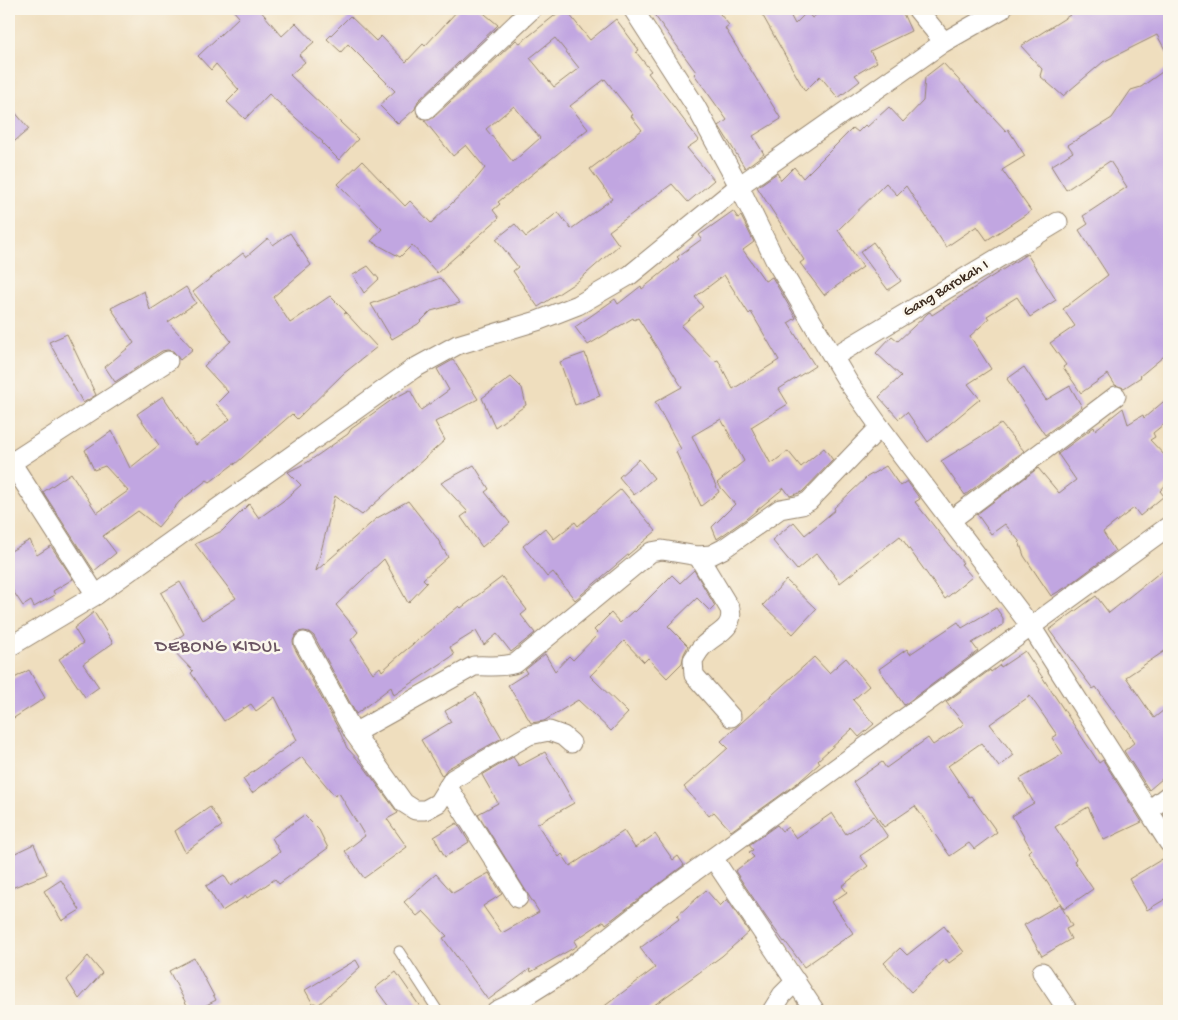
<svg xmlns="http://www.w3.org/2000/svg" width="1178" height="1020" font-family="'Gochi Hand',sans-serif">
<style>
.building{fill:#c1a6e1;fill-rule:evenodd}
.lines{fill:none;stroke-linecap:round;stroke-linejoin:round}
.lane-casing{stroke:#95846e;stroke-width:11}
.street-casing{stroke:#95846e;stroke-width:21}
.lane{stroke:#fff;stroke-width:9}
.street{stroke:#fff;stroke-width:19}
.labels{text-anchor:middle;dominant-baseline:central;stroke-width:5;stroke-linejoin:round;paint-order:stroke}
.street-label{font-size:15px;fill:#3b2a1e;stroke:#fbf7ec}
.quarter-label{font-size:18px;letter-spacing:1px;fill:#6a5562;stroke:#fbf7ec}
</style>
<rect width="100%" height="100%" fill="#fbf7ec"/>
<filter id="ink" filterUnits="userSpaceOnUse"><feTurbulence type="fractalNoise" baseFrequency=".02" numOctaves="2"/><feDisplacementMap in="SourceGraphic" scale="10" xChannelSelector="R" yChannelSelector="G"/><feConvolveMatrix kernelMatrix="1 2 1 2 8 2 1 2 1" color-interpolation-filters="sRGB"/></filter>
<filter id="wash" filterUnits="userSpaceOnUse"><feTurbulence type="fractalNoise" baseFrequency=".0096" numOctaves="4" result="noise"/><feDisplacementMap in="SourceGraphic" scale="20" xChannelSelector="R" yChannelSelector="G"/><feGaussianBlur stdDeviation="1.12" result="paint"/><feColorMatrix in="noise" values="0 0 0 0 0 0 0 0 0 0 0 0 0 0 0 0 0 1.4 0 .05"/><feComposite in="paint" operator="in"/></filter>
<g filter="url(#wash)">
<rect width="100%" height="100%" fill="#efdebe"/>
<g id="blocks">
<g class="building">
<polygon points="232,9 259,9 282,36 296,23 314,42 299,55 305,62 290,75 358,139 339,160 322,143 323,142 269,94 245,119 227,102 239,90 216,64 211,70 198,56 239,17"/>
<polygon points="459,9 479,9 498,25 418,101 415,109 398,124 379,105 395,91 348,44 341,52 327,39 350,16 376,41 381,36 406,62 423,44 425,46"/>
<path d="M563 9H565L590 40 616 19 639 50 636 52 651 71 648 73 699 140 687 148 714 180 688 202 672 184 609 231 619 245 578 281 538 307 513 271 518 267 496 239 515 224 526 237 558 212 571 229 612 199 590 169 642 130 631 116 633 115 605 79 570 106 588 129 498 202 500 204 493 210 499 218 437 273 412 245 400 257 371 241 382 229 338 184 362 161 405 206 410 201 431 223 471 185 485 168 466 145 453 156 424 120H429L434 117 516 40 520 43ZM555 38 579 68 554 87 530 58ZM514 106 540 138 513 162 486 129Z"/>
<polygon points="650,9 716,9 729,25 725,28 781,119 753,136 764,154 745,168 719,126 727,120 694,74 696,72"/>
<polygon points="759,9 787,9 795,24 807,12 812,18 824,9 901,9 911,31 870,51 877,62 855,75 860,81 838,98 820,76 805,91"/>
<polygon points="1065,9 1169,9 1169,57 1157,35 1103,62 1063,96 1040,76 1042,69 1021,46 1070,15"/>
<polygon points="943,63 1006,131 1008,129 1025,156 1002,170 1031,211 987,240 977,226 946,247 906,186 897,195 886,183 838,230 863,267 824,295 800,263 804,260 757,187 777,173 781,180 794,167 803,178 853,128 858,132 865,125 867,127 889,107 903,122 923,101 925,77"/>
<polygon points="1169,67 1169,352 1140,376 1141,377 1124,388 1115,385 1108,374 1081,393 1063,367 1066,365 1050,343 1075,326 1063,309 1108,275 1079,230 1088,224 1083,216 1127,187 1110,161 1066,190 1051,166 1073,152 1068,145 1112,118 1131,90 1141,87"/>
<polygon points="9,105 29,129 9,146"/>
<path d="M733 211 738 218 741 216 754 242 743 250 765 281 772 277 796 318 788 323 815 366 779 389 788 404 751 427 771 464 788 451 801 467 824 448 833 460 802 492 790 496 784 488 746 519 717 539 712 527 735 504 717 483 744 461 721 419 692 436 719 492 701 506 676 452 681 449 655 402 682 387 638 318 634 320 633 318 588 345 575 327 615 299 618 304 641 286 642 289 679 259 677 257 702 239 699 235ZM724 275 749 314 751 312 779 360 733 389 718 360 715 361 681 326 703 307 695 297Z"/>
<polygon points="290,233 311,265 273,297 290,323 330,296 346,312 344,314 346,313 377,347 343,374 297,419 292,414 234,465 235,463 210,482 207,480 180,501 158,527 138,511 103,536 116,553 94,571 43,492 71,473 97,513 128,491 105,466 94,470 85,450 112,431 130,468 159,445 137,414 163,396 196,445 230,419 216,404 228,392 204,366 231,341 193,292 243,253 246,257 268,238 273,245"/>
<polygon points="873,242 901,281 888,290 860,252"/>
<polygon points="1027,254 1056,300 1030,317 1017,297 987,316 989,319 970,336 991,369 968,384 980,399 928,442 907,412 899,419 879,397 901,376 876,353 892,336 898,341 928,313 930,312 932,315"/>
<polygon points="368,266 379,279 364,293 353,275"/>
<polygon points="440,278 460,303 431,311 418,324 392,339 371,304"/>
<polygon points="186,287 196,303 168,322 193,349 180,360 173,351 167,350 162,351 115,382 105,367 134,343 111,308 144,291 150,310"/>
<polygon points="67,334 96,395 83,403 49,342"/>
<polygon points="585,353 600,396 575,405 560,362"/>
<polygon points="453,360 478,399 435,422 445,440 362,515 335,496 316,571 377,518 408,501 437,538 448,557 423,579 427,583 408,603 384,559 336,605 358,632 351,640 373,673 380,667 382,671 401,654 459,606 461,608 502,577 527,610 521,615 535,633 511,652 497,634 484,645 476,631 450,647 454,655 394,695 391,687 356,714 314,636 309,632 304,631 298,632 295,636 293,641 294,647 338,728 347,748 362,764 398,813 387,819 407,847 364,878 345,851 365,836 339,793 335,796 302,757 252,793 243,779 297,740 275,697 256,711 251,704 224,721 191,673 193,671 168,645 184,634 161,593 180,582 202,620 236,598 195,544 222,531 249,504 259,518 283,501 301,485 288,472 308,462 348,434 351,429 393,399 410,390 421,410 449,390 437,369"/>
<polygon points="1024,367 1046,400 1070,386 1082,407 1045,435 1007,379"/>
<polygon points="511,377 522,388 526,405 495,427 482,398"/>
<polygon points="1169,397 1169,420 1153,433 1155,437 1150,440 1169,460 1169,481 1160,491 1164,496 1140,516 1134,508 1103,532 1115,551 1068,586 1051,596 1024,556 1019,541 1005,524 991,534 977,514 1038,468 1059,493 1076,480 1058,454 1094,427 1095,430 1123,408 1128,424 1143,415 1144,418"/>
<polygon points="1001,424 1024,451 965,495 941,461"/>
<polygon points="639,459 654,478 634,495 619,477"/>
<polygon points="474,465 489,489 485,492 510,523 482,547 461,517 468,512 441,483"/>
<polygon points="886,466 900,486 907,481 920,499 915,502 963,563 961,564 972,577 945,599 900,536 840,583 817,553 797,570 772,540 794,522 805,535 835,510 834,508 867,477"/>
<polygon points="621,489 656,531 575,600 553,572 547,577 523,546 545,528 554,539 575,522 578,526"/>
<polygon points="30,540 37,555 51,546 73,579 53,591 55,595 34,607 31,601 23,606 9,585 9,552"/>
<polygon points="1169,565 1169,648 1126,677 1154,718 1169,706 1169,773 1149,790 1124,751 1135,742 1096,687 1093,689 1049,630 1096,596 1109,613"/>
<polygon points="694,570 715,606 710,611 697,598 668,626 688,646 684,654 682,663 667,678 648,658 644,662 624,641 590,676 628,713 611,731 578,700 544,721 531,723 508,685 527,673 525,670 545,654 555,671 569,656 573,660 598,634 594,630 611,613 620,623 633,611 635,612 672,575 680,583"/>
<polygon points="786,580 816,609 793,634 763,605"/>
<polygon points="996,608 1003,618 1003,625 972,643 978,651 904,705 879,669 907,649 910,654 958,622 962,628"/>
<polygon points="94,612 113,643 83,664 99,687 85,697 59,659 83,643 74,628"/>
<polygon points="1025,651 1099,763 1103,760 1142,822 1104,840 1088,807 1055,827 1076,859 1074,861 1093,889 1064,909 1028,852 1031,849 1012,816 1034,803 1020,779 1063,754 1052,738 1057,735 1030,696 990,724 1014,755 999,767 981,743 948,766 969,797 971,796 997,832 974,849 969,843 950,856 915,806 884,827 853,782 882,762 886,768 928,738 933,745 964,724 946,702 990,670 991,672 1000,665 1001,667"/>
<polygon points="814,657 829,673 846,658 869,686 853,700 874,724 859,737 852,729 818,760 820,763 800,781 731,831 714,812 709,816 684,787 728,748 721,741"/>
<polygon points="29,670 45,698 9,721 9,681"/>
<polygon points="476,693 502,738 447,769 442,776 421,740 451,722 445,711"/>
<polygon points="545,752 574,803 537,824 559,857 562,854 570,866 624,831 635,848 655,834 673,860 678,856 684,865 606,924 604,921 574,941 577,946 531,972 530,969 488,1000 443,938 447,936 423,911 417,916 404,902 436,874 453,893 489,873 502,894 483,906 502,933 539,912 478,814 498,803 482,775 513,757 519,766"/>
<polygon points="210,807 222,826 185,852 175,831"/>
<polygon points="832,813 846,834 874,816 888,837 860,856 868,866 842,886 847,892 832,902 853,933 804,967 785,941 784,942 766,917 735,871 754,857 749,852 753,850 749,845 777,825 782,831 788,827 796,838"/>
<polygon points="304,815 319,830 328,848 279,884 275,879 247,898 246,896 222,911 206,886 224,875 231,886 280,852 272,838"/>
<polygon points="457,823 469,842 445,857 434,837"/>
<polygon points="34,844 47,874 9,889 9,856"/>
<polygon points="1169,855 1169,897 1147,910 1129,879"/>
<polygon points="61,880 80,910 62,921 44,891"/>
<polygon points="706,890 720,906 727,899 749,932 722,956 646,1011 598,1011 655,968 640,948 679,919 677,916"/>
<polygon points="1060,904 1072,926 1066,929 1071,939 1042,956 1024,925"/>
<polygon points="944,926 964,952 949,963 946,959 911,992 884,963 900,948 907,955"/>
<polygon points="88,956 102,973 79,999 67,980"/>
<polygon points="194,958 216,1000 195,1011 190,1011 169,971"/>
<polygon points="356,960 360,967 317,1006 315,1003 313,1004 305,990"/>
<polygon points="396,972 403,982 423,1011 392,1011 375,988"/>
</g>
</g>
</g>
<g filter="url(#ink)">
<use href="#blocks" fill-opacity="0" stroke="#95846e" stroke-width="1"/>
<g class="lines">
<g class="lane-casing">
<polyline id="lane" points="399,951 438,1011"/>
</g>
<g class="street-casing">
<g id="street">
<polyline points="633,9 696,107 739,186 775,260 848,382 880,427 1032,628 1169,843"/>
<polyline points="917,9 944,42"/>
<polyline points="426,109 532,9"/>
<polyline points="833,357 1058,222"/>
<polyline points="9,459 96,595"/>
<polyline points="11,463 168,361"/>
<polyline points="951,520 1116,396"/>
<path d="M698 556 730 609C735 630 714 634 702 647 698 651 696 656 693 660L694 675 731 717"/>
<polyline points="304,642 354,733 404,803 415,810 425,810 438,803 453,779 529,735 549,731 563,736 571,743"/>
<polyline points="9,647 96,595 413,369 457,345 537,321 578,305 630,275 739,186 944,42 1002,9"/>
<path d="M354 733 474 666C488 665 502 668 516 663L651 552 662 550 698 556 711 555 723 549 780 509 802 505 809 501 880 427"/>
<polyline points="448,787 518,898"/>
<polyline points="1149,810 1169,795"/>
<polyline points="713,858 815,1011"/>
<polyline points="1042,972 1068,1011"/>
<polyline points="496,1011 521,999 564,972 659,897 1169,526"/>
<polyline points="772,1011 782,995 796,981"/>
</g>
</g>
<use href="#lane" class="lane"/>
<use href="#street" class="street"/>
</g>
</g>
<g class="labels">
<g class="street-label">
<text transform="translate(946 289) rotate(-31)">Gang Barokah I</text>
</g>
<g class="quarter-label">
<text x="218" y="647">DEBONG KIDUL</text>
</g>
</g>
<rect width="1178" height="1020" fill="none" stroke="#fbf7ec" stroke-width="30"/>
</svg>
